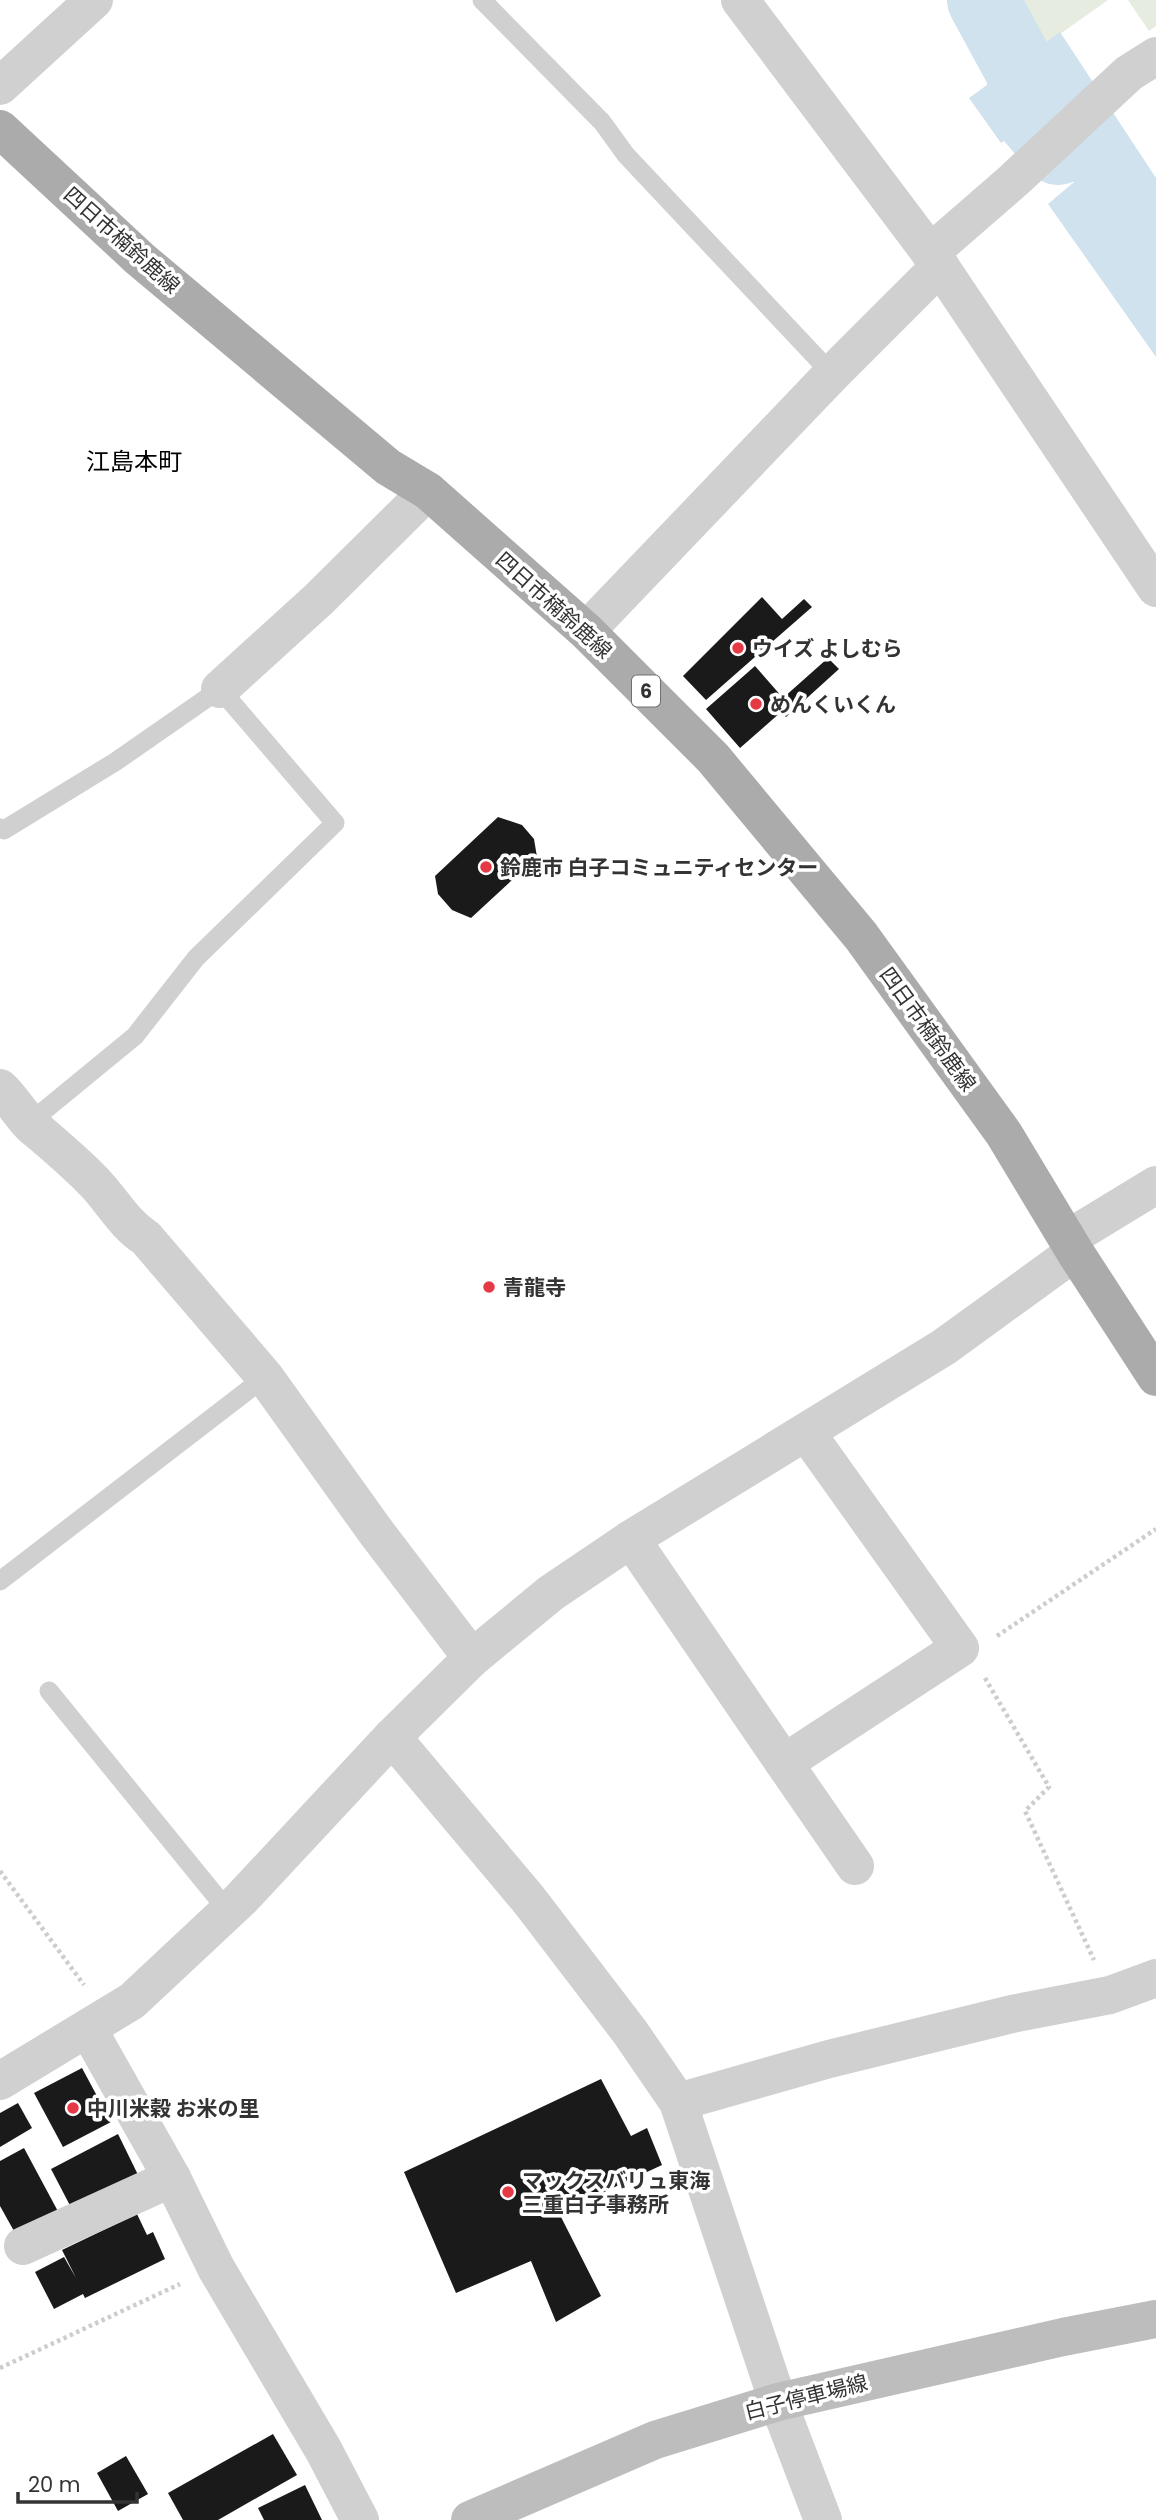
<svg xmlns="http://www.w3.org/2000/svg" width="1156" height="2520" font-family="Poppins,'Noto Sans JP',sans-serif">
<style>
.green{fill:#e6ecdf}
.water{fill:#cfe2ee}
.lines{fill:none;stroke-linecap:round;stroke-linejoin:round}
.river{stroke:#cfe2ee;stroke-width:72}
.building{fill:#1a1a1a}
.path{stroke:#cdcdcd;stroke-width:4.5;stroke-dasharray:3.5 3.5;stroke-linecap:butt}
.service{stroke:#d0d0d0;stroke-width:19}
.minor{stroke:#d0d0d0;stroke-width:38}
.tertiary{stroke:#d0d0d0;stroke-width:38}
.secondary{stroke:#bdbdbd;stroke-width:38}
.primary{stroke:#ababab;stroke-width:38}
.poi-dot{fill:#e63946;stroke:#fff;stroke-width:2.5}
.labels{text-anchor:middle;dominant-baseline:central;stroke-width:7;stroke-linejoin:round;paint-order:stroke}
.shield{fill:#fff;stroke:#707070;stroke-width:2}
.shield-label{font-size:19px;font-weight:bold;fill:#333}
.street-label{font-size:21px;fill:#333;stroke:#fff}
.poi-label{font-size:21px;font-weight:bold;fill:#333;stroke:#fff;text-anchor:start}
.quarter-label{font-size:24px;fill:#000;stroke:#fff}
</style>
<rect width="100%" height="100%" fill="#fff"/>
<g class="green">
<polygon points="960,0 1108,0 1001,76"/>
<polygon points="1128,0 1156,0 1156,26 1149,31"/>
</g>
<polygon class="water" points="1060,32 1156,178 1156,357 1048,204 1074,182 1033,122 1001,143 969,98"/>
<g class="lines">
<polyline class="river" points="983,0 1021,70 1031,117 1058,149"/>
</g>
<g class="building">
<polygon points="762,597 782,619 804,599 812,607 706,700 683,676"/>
<polygon points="828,658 839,669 786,717 781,712 740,748 706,709 755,666 783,698"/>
<polygon points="498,817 522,825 534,839 537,857 471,918 452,910 438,894 435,876"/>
<polygon points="82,2068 111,2122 63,2147 34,2093"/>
<polygon points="601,2079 631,2136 647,2128 662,2165 559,2213 601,2296 556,2322 531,2261 456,2293 404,2172"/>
<polygon points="18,2103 32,2128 0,2147 0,2113"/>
<polygon points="118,2134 142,2183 76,2217 51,2169"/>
<polygon points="24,2148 61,2217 19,2240 0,2206 0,2161"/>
<polygon points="137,2214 147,2235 153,2232 165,2259 85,2298 83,2294 54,2309 35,2272 64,2257 76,2278 62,2250"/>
<polygon points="273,2434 297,2475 218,2520 183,2520 168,2493"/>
<polygon points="126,2456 148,2494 118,2511 97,2473"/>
<polygon points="305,2485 322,2520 264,2520 258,2508"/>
</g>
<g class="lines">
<g class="path">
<polyline points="997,1636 1156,1529"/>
<polyline points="985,1678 1049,1787 1025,1811 1094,1960"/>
<polyline points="0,1871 84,1985"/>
<polyline points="0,2368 180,2284"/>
</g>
<g class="service">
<polyline points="482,0 602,122 626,155 832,374"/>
<polyline points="0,828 4,830 115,762 220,689 335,823 196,958 135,1036 29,1123"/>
<polyline points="0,1581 265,1377"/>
<polyline points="49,1691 228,1911"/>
</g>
<g class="minor">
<polyline points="0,86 94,0"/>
<polyline points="930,253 1014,180 1129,73 1156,56"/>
<polyline points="586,631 832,374 940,266 1156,588"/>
<polyline points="220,689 319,599 428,491"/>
<path d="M0 1088C12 1099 20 1114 31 1125 53 1144 75 1162 95 1183 113 1202 124 1224 146 1238L265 1377 376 1532 472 1658"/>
<polyline points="1069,1238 1156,1185"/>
<polyline points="631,1539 784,1763 960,1648 806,1432"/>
<polyline points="392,1737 529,1900 630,2032 678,2102 778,2402 823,2520"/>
<polyline points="784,1763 855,1866"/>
<polyline points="88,2029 172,2178 216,2268 324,2451 360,2520"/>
<polyline points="0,2081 132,2001 241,1899 392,1737 472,1658 551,1593 631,1539 944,1347 1075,1252"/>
<polyline points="678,2102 829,2059 1012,2014 1110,1995 1156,1978"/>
<polyline points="23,2246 172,2178"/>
</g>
<polyline class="tertiary" points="740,0 940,266"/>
<polyline class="secondary" points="470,2520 655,2440 778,2402 1063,2337 1156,2319"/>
<polyline class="primary" points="0,129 140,259 388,467 428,491 586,631 713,758 861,936 1004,1134 1075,1252 1156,1377"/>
</g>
<g class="poi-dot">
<circle cx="738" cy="648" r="7"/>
<circle cx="756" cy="704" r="7"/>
<circle cx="486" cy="867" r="7"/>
<circle cx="489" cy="1287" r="7"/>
<circle cx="73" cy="2108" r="7"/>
<circle cx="508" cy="2192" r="7"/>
</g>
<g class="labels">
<rect class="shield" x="632" y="675.5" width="28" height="31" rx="5"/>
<g class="shield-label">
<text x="646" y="691">6</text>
</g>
<g class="street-label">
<text transform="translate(122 240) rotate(42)">四日市楠鈴鹿線</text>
<text transform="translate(554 605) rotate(42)">四日市楠鈴鹿線</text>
<text transform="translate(928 1029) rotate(54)">四日市楠鈴鹿線</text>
<text transform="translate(806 2397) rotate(-14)">白子停車場線</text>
</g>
<g class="poi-label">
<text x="752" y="648">ウイズ よしむら</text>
<text x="770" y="704">めんくいくん</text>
<text x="500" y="867">鈴鹿市 白子コミュニティセンター</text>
<text x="503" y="1287">青龍寺</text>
<text x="87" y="2108">中川米穀 お米の里</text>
<text x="522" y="2180">マックスバリュ東海<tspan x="522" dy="24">三重白子事務所</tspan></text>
</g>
<g class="quarter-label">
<text x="134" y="461">江島本町</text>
</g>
</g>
<path d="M18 2492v10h119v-10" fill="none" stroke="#333333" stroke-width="3.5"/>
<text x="28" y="2492" font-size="21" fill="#333333" stroke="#ffffff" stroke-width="5" paint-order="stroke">20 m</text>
</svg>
